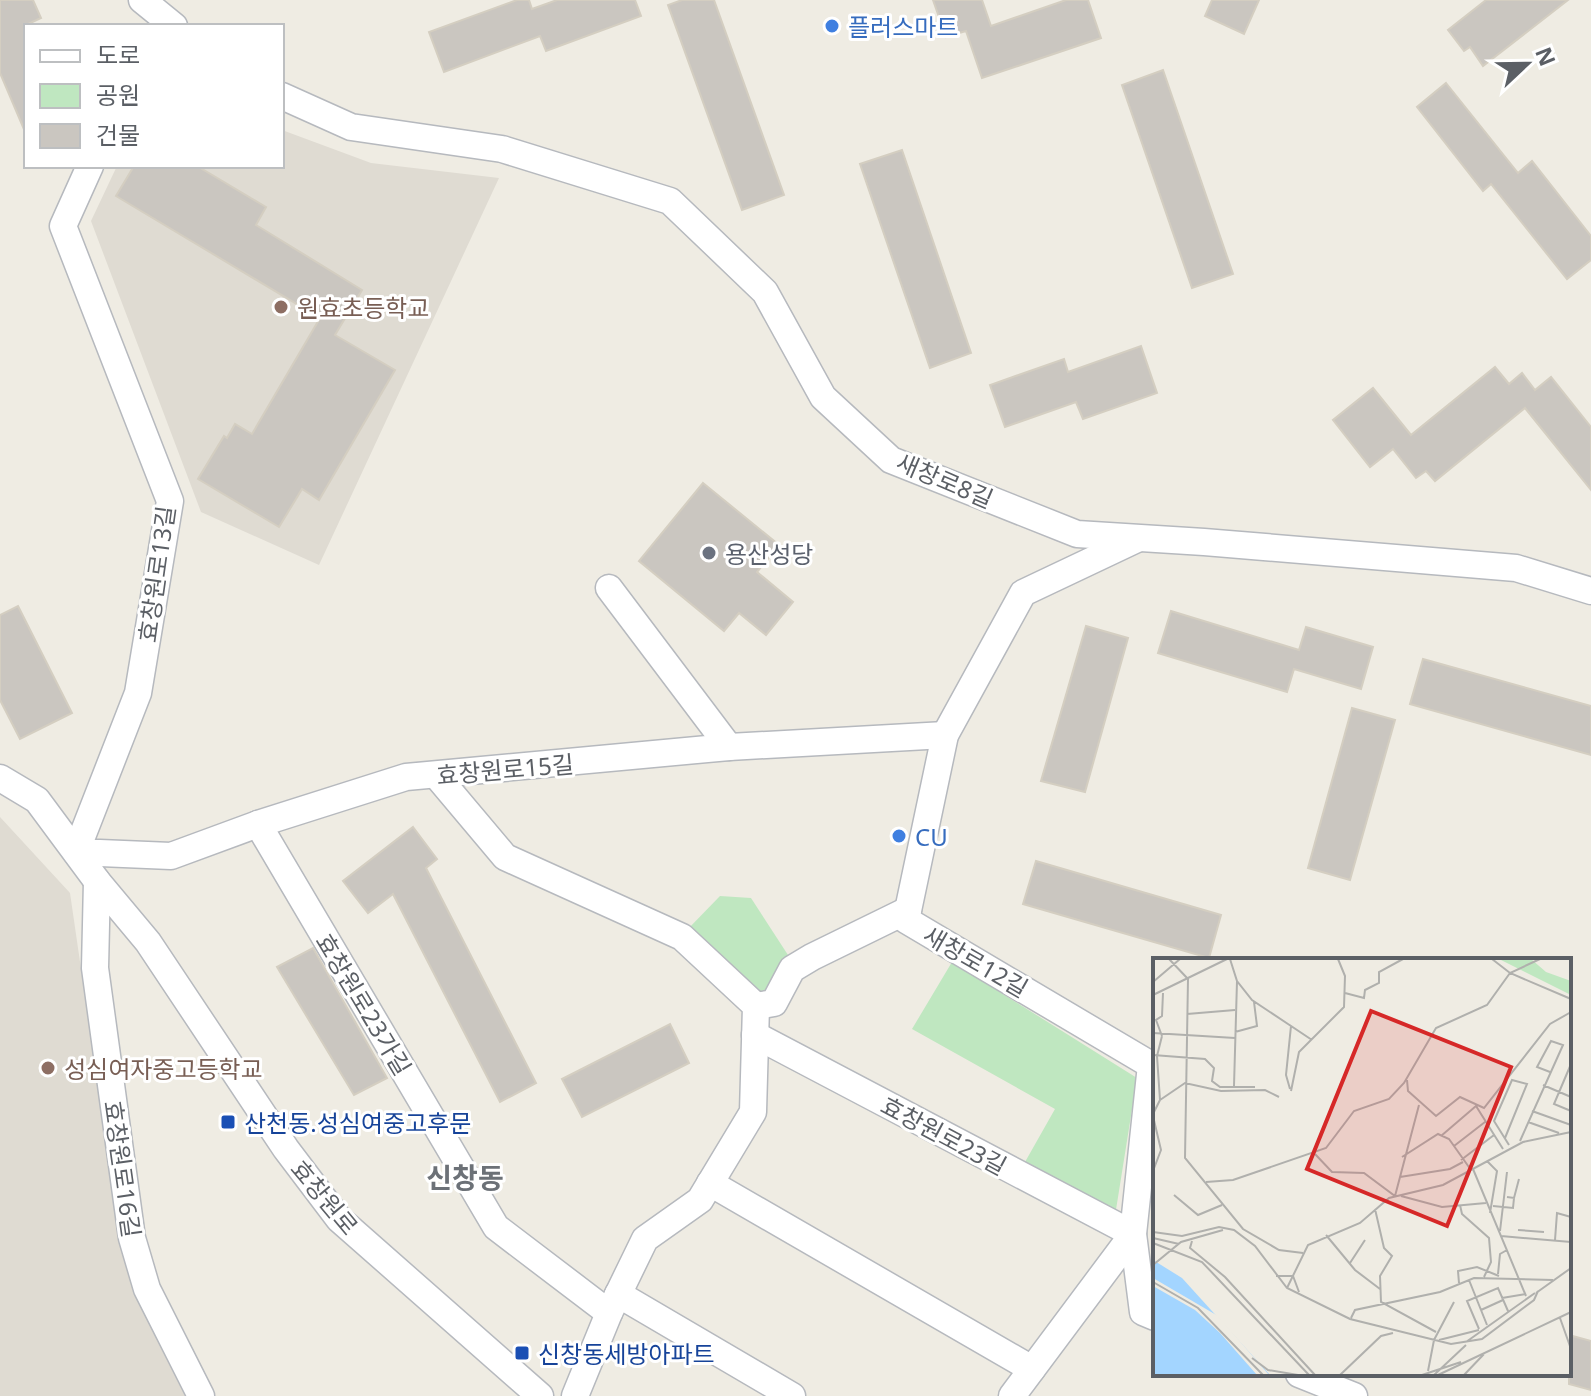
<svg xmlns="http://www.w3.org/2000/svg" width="1591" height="1396" font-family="'Noto Sans','Noto Sans KR',sans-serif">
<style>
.education{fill:#dfdbd2}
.green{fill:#bfe7c0}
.building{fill:#cac6c0;stroke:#d4cec1;stroke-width:2}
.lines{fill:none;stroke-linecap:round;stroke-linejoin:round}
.minor-casing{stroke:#b6b9be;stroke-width:29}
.minor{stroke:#fff;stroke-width:26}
.shop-dot{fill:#3f7fe0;stroke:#fff;stroke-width:3}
.education-dot{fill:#8d6e63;stroke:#fff;stroke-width:3}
.worship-dot{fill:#6b7280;stroke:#fff;stroke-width:3}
.transit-dot{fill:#1a4fb4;stroke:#fff;stroke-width:3}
.labels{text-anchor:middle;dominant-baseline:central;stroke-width:6;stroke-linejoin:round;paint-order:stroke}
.shop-label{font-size:24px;fill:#366cbe;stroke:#fff;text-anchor:start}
.education-label{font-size:24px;fill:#785e54;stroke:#fff;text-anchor:start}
.street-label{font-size:24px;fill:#5b5f65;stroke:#fff}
.worship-label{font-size:24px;fill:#5b616d;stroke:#fff;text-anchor:start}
.transit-label{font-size:24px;fill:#164399;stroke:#fff;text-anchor:start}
.quarter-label{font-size:28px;font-weight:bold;fill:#6c7177;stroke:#fff}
.inset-road{fill:none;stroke:#b0b0ad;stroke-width:2}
.view{fill:#d62828;fill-opacity:0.15;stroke:#d62828;stroke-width:4}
.inset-edge{fill:none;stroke:#5b5f65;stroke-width:4}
</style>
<rect width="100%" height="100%" fill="#efece3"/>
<g class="education">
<polygon points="282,130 371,163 499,178 319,565 201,512 91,221 117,166 282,166"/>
<polygon points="0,817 70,893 121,1244 187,1396 0,1396"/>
</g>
<g class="green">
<polygon points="720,896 751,898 788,955 765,992 755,997 686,931"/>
<polygon points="952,962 1137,1078 1115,1216 1025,1162 1055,1109 912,1029"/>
</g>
<g class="building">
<polygon points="0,0 33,0 41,18 26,25 26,134 0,73"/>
<polygon points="517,0 529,0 532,9 557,0 635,0 641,16 546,51 540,36 444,72 429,32"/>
<polygon points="682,0 714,0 784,195 742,210 668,5"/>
<polygon points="933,0 982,0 991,26 1066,0 1088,0 1101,38 982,78 966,31 946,37"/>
<polygon points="1212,0 1259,0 1244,34 1205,16"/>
<polygon points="1486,0 1568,0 1483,66 1470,47 1464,51 1448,30"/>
<polygon points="1163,70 1233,274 1192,288 1122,85"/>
<polygon points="1446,83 1518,173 1532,161 1591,236 1591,260 1567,279 1491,184 1483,191 1417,107"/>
<polygon points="902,150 971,353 930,368 860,164"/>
<polygon points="134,166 197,166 266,207 256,225 362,290 335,335 395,370 319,500 302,489 279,527 198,479 224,436 227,438 235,424 252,434 320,318 116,196"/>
<polygon points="1141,346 1157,393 1083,419 1076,402 1005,427 990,385 1064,359 1068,372"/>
<polygon points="1495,367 1509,384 1522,373 1535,390 1551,377 1591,427 1591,490 1525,408 1435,481 1426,471 1416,478 1393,449 1370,467 1333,420 1373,388 1411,435"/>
<polygon points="703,483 779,545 757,572 793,602 766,635 739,613 724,631 639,561"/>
<polygon points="18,606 72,713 20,739 0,700 0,615"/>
<polygon points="1171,611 1299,650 1306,627 1373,647 1361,689 1294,669 1287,692 1158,653"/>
<polygon points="1086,626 1128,638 1085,792 1041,781"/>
<polygon points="1423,659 1591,706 1591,755 1410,704"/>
<polygon points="1352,708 1395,720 1350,880 1308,868"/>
<polygon points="413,827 437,859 426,868 536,1083 500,1102 393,894 368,913 343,881"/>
<polygon points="1036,861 1221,915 1209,958 1023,904"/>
<polygon points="313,948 387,1078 354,1095 277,967"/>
<polygon points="670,1024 689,1063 582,1117 562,1079"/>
<polygon points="1569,1335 1591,1341 1591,1390 1569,1384"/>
</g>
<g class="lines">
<g class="minor-casing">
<g id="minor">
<polyline points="142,0 174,26"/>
<polyline points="282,96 351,127 502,149 670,201 765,292 823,397 891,460 1077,534 1204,542 1516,568 1591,591"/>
<polyline points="90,166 63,226 170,501 138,693 76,852 171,856 258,824 406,777 729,747 945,735"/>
<polyline points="1137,539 1023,593 945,735 906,920 1151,1065 1133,1234 1143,1312 1155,1317"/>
<polyline points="609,588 729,747"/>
<polyline points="436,775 505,857 682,937 756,1006 753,1112 700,1200 645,1239 609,1313 575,1396"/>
<polyline points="0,778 37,800 97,881 148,942 286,1149 339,1219 540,1396"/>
<polyline points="258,824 496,1227 609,1313"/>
<polyline points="97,881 95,968 132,1238 147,1289 201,1396"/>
<polyline points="756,1006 774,1003 792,969 812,957 908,910"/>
<polyline points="755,1035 1133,1234 1012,1396"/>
<polyline points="710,1183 1032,1369"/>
<polyline points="618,1294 792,1396"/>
<polyline points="1299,1374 1354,1396"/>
</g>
</g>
<use href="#minor" class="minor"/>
</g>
<g class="shop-dot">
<circle cx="832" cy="26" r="8"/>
<circle cx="899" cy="836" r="8"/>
</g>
<g class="education-dot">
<circle cx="281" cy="307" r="8"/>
<circle cx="48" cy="1068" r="8"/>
</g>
<circle class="worship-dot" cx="709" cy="553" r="8"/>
<g class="transit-dot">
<rect x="220" y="1114" width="16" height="16" rx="4"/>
<rect x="514" y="1345" width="16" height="16" rx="4"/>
</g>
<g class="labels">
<g class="shop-label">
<text x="848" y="26">플러스마트</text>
<text x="915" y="836">CU</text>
</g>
<g class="education-label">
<text x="297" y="307">원효초등학교</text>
<text x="64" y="1068">성심여자중고등학교</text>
</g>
<g class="street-label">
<text transform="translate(945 480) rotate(23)">새창로8길</text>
<text transform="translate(156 574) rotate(-82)">효창원로13길</text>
<text transform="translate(505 769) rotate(-5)">효창원로15길</text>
<text transform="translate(976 961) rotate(30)">새창로12길</text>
<text transform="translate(364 1004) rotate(59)">효창원로23가길</text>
<text transform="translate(944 1135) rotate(28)">효창원로23길</text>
<text transform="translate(123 1169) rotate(82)">효창원로16길</text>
<text transform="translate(325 1197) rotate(50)">효창원로</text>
</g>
<g class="worship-label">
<text x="725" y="553">용산성당</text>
</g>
<g class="transit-label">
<text x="244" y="1122">산천동.성심여중고후문</text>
<text x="538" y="1353">신창동세방아파트</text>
</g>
<g class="quarter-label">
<text x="465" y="1177">신창동</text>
</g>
</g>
<g transform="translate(1153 958)">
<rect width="418" height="418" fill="#efece3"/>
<path d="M346 1H378L393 14 418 23V37Z" fill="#bfe7c0"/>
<path d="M0 302 29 320 117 417H0Z" fill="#a3d5ff"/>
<path d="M0 320 65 358 116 417H104L67 375 42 352 0 328Z" fill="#efece3"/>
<path class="inset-road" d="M16 1 35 21 32 200 90 271 126 292 150 295M77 1 84 23 99 42 138 68M339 1 357 15 418 41M0 24 27 1M192 35 211 40 212 32 226 25V14L250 1M0 37 74 1M34 56 82 52M82 74 104 68 101 44M0 75 82 80M9 78 3 62 9 58 10 35M0 97 52 101 61 110 59 123 67 129H102M418 106 401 146 418 153M254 122 255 133 283 158 307 139 331 150 397 66 418 54M390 127 418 139M81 128 84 23M137 131 133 117 138 68 159 82M138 133 146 94 191 49 192 18 185 1M7 142 32 125 68 133 112 132 126 139M379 153 418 167M0 156 7 142 4 98 9 78M0 158 8 192 0 213M375 164 406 175M288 178 323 148 350 191M352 180 374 126 359 122 341 163 356 187M367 183 410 87 398 83 384 109 397 114M301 188 332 164M162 196 179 214 211 215 242 238 266 147M249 199 285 176 296 181 318 212M308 202 341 177M334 203 344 213 337 255M320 211 373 338M247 219 297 211 310 204M53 224 80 222 173 190 201 153 236 141 251 125 283 70 334 47 357 15 387 1M21 237 45 257 69 247M248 238 289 249 333 245M354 239 361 240 366 221M307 247 309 256 336 280 338 304 331 319M340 248 360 250 361 240M222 251 231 290 239 298 227 318 228 344 283 374M365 272 391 274M347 273 354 214M0 274 29 278 66 269 81 272 102 288 134 330 197 361 298 386 329 381 381 342 385 333M173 277 202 312 227 331M348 278 418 284M0 280 26 286M402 282 404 255 418 259M39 283 37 290 72 319 162 417M0 285 49 304 156 417M197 305 212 282M0 307 28 284 70 272M345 316 347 296 354 292M123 318H140L146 334M316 322 334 367M0 324 45 350 110 417M306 325 305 313 324 309 346 318M134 330 155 287 207 265 236 240 290 227 370 184 418 174M383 335 418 310M349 340 373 336M328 352 350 342M198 360 202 352 287 334 321 320 400 322M407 360 418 391M326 371 314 343 345 330 355 353M281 382 301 344M286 382 326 372M313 384 382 335M99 400 115 412 145 417M275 413 281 382M187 417 228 378 240 375M269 417 308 404M281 417 313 387M285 417 418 354M311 417 331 396"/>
<path class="view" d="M218 53 358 109 294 268 154 211Z"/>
<rect width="418" height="418" class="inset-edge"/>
</g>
<rect x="24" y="24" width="260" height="144" fill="#ffffff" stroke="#bdbfc1" stroke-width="2"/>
<rect x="40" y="50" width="40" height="12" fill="#ffffff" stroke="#bdbfc1" stroke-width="2"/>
<text x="96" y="64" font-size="24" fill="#5b5f65">도로</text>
<rect x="40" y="84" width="40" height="24" fill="#bfe7c0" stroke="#bdbfc1" stroke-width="2"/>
<text x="96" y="104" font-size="24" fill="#5b5f65">공원</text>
<rect x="40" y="124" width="40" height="24" fill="#cac6c0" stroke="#bdbfc1" stroke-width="2"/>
<text x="96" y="144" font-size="24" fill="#5b5f65">건물</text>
<g transform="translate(1527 64) rotate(68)" stroke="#ffffff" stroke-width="6" paint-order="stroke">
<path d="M0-6L14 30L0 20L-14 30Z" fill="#5b5f65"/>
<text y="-12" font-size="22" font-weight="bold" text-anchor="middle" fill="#5b5f65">N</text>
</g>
</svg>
